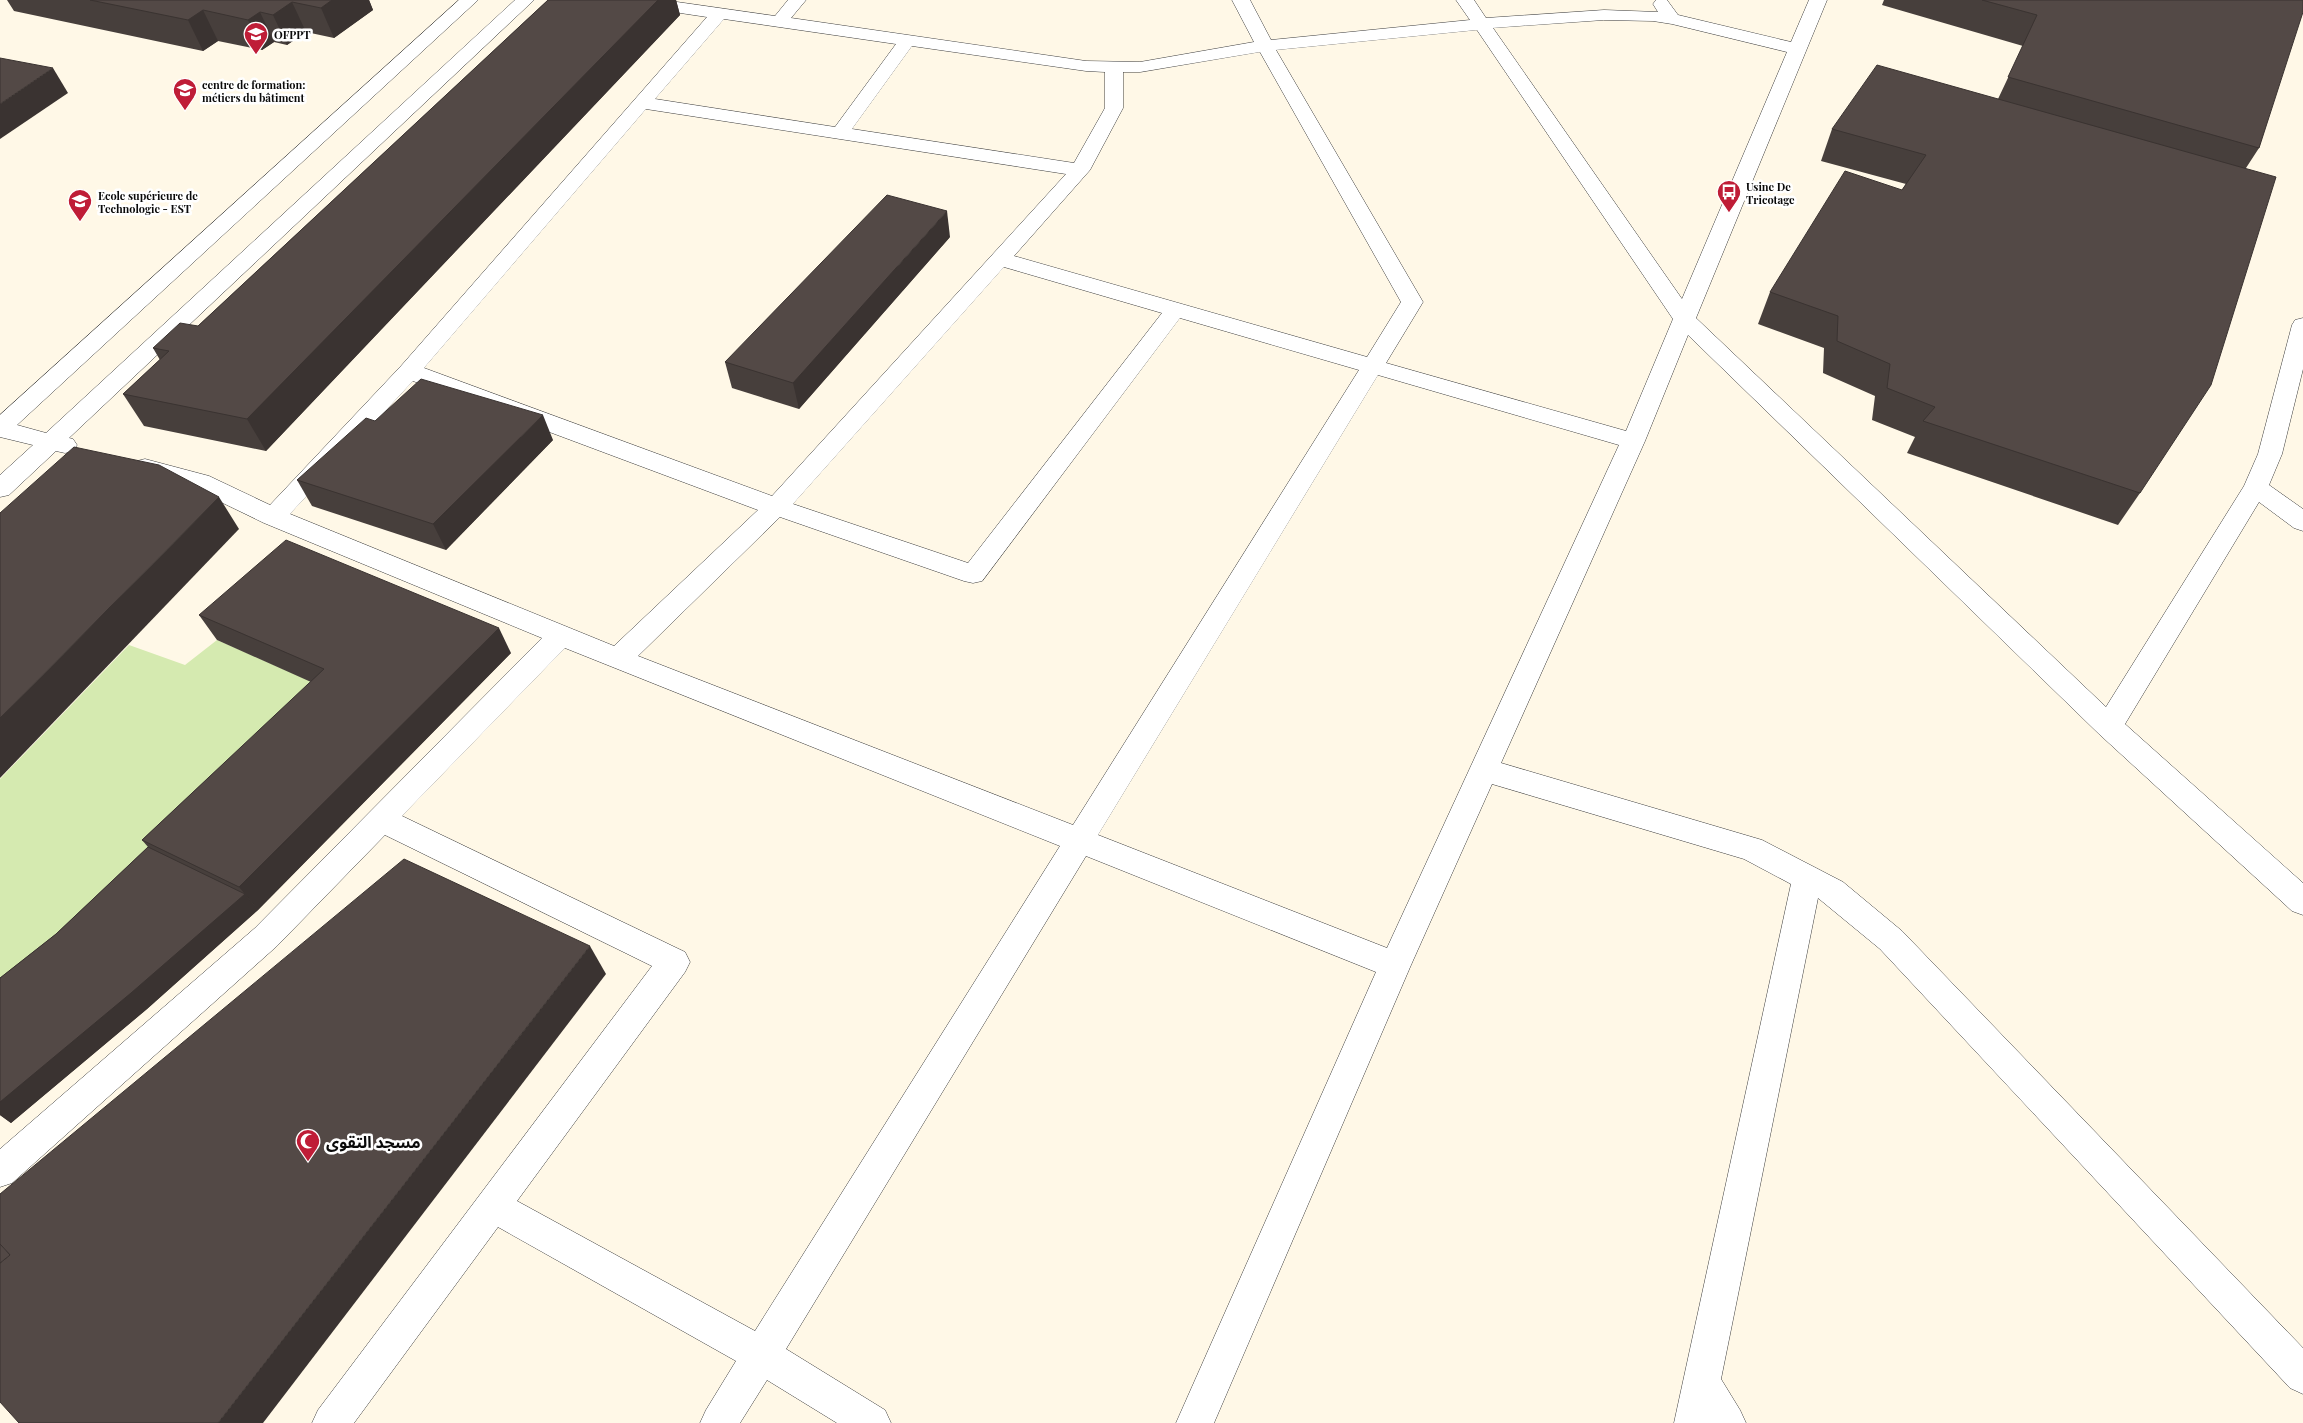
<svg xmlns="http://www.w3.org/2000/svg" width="2303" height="1423" font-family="'Playfair Display','Noto Sans Arabic',serif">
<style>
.green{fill:#d5eab0}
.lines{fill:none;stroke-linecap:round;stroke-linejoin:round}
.minor-casing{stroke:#3d3d3d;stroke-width:1}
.minor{fill:#fff;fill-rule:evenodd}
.wall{fill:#473f3c}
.shaded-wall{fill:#3a3331}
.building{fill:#534946;stroke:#3a3331}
.labels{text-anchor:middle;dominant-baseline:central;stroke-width:5;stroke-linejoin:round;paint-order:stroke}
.far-poi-label{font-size:11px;font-weight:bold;fill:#0a0a0a;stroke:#fff;text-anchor:start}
.near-poi-label{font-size:16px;font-weight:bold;fill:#0a0a0a;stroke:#fff;text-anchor:start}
</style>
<rect width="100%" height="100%" fill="#fff8e7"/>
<polygon class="green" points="217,640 340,694 0,1008 0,779 129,645 185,665"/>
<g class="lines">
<g class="minor-casing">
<g id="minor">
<polygon points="459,0 478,0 17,425 46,433 515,0 534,0 69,438 73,439 77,445 73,451 65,453 56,451 9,495 0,497 0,475 33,445 0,437 0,415"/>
<path d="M618 0H663L775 16 788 0H806L791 18 1086 61 1140 62 1254 42 1232 0H1250L1271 40 1470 20 1456 0H1474L1486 18 1604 10 1658 12 1653 4 1656 0H1667L1678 15 1791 42 1809 0H1827L1696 318 2106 707 2244 486 2258 454 2292 325 2295 320 2303 318V369L2282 454 2269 485 2303 509V531L2294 528 2259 502 2125 724 2303 883V915L2292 911 2099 734 1688 335 1645 441 1501 763 1762 840 1843 882 1902 931 2303 1348V1394L2290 1388 1880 949 1818 898 1721 1379 1740 1410 1746 1423H1674L1791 884 1744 859 1492 784 1411 965 1214 1423H1176L1376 972 1086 856 786 1349 885 1410 891 1423H837L767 1380 740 1423H700L706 1410 736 1361 498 1227 354 1423H312L318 1410 652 966 385 835 277 946 12 1183 0 1187V1149L255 928 542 638 264 523 192 488 137 473 133 467 137 461 145 459 209 476 270 505 401 366 707 17 627 5 621 4ZM724 19 896 44 835 127 655 99ZM1604 20 1653 21 1672 24 1787 52 1682 299 1493 28ZM1477 30 1673 319 1626 431 1386 363 1423 302 1276 50ZM912 46 1086 71 1105 72V108L1074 163 852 129ZM1260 52 1401 302 1367 357 1014 256 1090 170 1123 108V72H1140ZM646 109 1066 174 772 496 424 368ZM1004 267 1162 313 968 563 793 504ZM1180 318 1359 370 1073 825 638 656 780 517 964 581 973 583 982 581ZM1378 375 1619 445 1387 948 1098 835ZM413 381 758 510 614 646 290 514ZM565 648 1060 846 755 1331 517 1201 685 972 690 962 685 952 402 816Z"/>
</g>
</g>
<use href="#minor" class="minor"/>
</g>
<g class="wall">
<polygon points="7,0 369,0 373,10 334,38 306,32 287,45 274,42 262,50 218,41 203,51 14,11"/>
<polygon points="548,0 676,0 680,15 266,451 144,426 123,394 160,360 153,348 198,326"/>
<polygon points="1884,0 2303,0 2259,148 2246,168 2140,493 2118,525 1907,453 1915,437 1872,420 1875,396 1823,373 1824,348 1758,324 1770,292 1902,190 1906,184 1821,161 1832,129 1998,99 2023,46 1882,5"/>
<polygon points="950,237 799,409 732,388 725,362"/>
<polygon points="375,421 553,440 446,550 312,506 297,480"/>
<polygon points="199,615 511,653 258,910 147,1009 11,1123 0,1115 0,978 56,934 148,847 142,840 311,682 217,640"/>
</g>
<g class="shaded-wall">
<polygon points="332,0 369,0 373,10 334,38 321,8"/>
<polygon points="658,0 676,0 680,15 266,451 247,419"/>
<polygon points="292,2 306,32 287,45 273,15"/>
<polygon points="203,10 218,41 203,51 188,20"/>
<polygon points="260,12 274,42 262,50 248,20"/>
<polygon points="53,68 68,93 0,139 0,104"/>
<polygon points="947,211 950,237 799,409 793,383"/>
<polygon points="543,415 553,440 446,550 433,524"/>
<polygon points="219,497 239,529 0,778 0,718"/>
<polygon points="499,628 511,653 258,910 239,887"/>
<polygon points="245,894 258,910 147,1009 11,1123 0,1115 0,1102"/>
<polygon points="590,946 606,974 263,1423 218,1423"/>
</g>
<g class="building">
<polygon points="90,0 332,0 321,8 292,2 273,15 260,12 248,20 203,10 188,20"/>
<polygon points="548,0 658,0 247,419 123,394 169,351 153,348 180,323 198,326"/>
<polygon points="1982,0 2303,0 2303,12 2259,148 2008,77 2037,15"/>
<polygon points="0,58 53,68 0,104"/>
<polygon points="1877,65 2276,177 2211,385 2140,493 1923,421 1935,407 1887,388 1890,364 1837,341 1838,316 1770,292 1845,171 1902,190 1926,155 1832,129"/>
<polygon points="887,195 947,211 793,383 725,362"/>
<polygon points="421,379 543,415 433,524 297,480 366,418 375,421"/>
<polygon points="74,447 159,465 219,497 0,718 0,513"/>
<polygon points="286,540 499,628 239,887 142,840 324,669 199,615"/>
<polygon points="148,847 245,894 131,993 0,1102 0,978 56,934"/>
<polygon points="404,859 590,946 218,1423 19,1423 0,1402 0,1263 10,1255 0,1244 0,1194"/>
<polygon points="0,1244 10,1255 0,1263"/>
</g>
<defs>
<g id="university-pin" transform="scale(1.25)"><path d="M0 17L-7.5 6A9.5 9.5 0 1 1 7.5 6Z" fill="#bf1d37" stroke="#fff"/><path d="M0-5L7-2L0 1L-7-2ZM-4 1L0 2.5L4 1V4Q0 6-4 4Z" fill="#fff"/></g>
<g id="bus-pin" transform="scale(1.25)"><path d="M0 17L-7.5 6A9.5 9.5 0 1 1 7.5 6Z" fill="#bf1d37" stroke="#fff"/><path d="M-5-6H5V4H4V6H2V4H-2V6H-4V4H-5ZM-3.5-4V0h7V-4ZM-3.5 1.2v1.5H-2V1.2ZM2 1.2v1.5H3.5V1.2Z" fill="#fff"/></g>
<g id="mosque-pin" transform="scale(1.25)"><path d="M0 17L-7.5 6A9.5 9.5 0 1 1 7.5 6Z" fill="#bf1d37" stroke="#fff"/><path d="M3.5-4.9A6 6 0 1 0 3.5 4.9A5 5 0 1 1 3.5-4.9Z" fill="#fff"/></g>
</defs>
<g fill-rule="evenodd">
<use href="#university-pin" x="256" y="34"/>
<use href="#university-pin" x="185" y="90"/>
<use href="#bus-pin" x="1729" y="192"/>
<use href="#university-pin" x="80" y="201"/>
<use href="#mosque-pin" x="308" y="1141"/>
</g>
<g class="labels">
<g class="far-poi-label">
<text x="274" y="34">OFPPT</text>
<text x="202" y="84">centre de formation:<tspan x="202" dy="13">métiers du bâtiment</tspan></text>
<text x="1746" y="186">Usine De<tspan x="1746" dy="13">Tricotage</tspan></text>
<text x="98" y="195">Ecole supérieure de<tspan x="98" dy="13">Technologie - EST</tspan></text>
</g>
<g class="near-poi-label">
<text x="326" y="1141">مسجد التقوى</text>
</g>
</g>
</svg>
